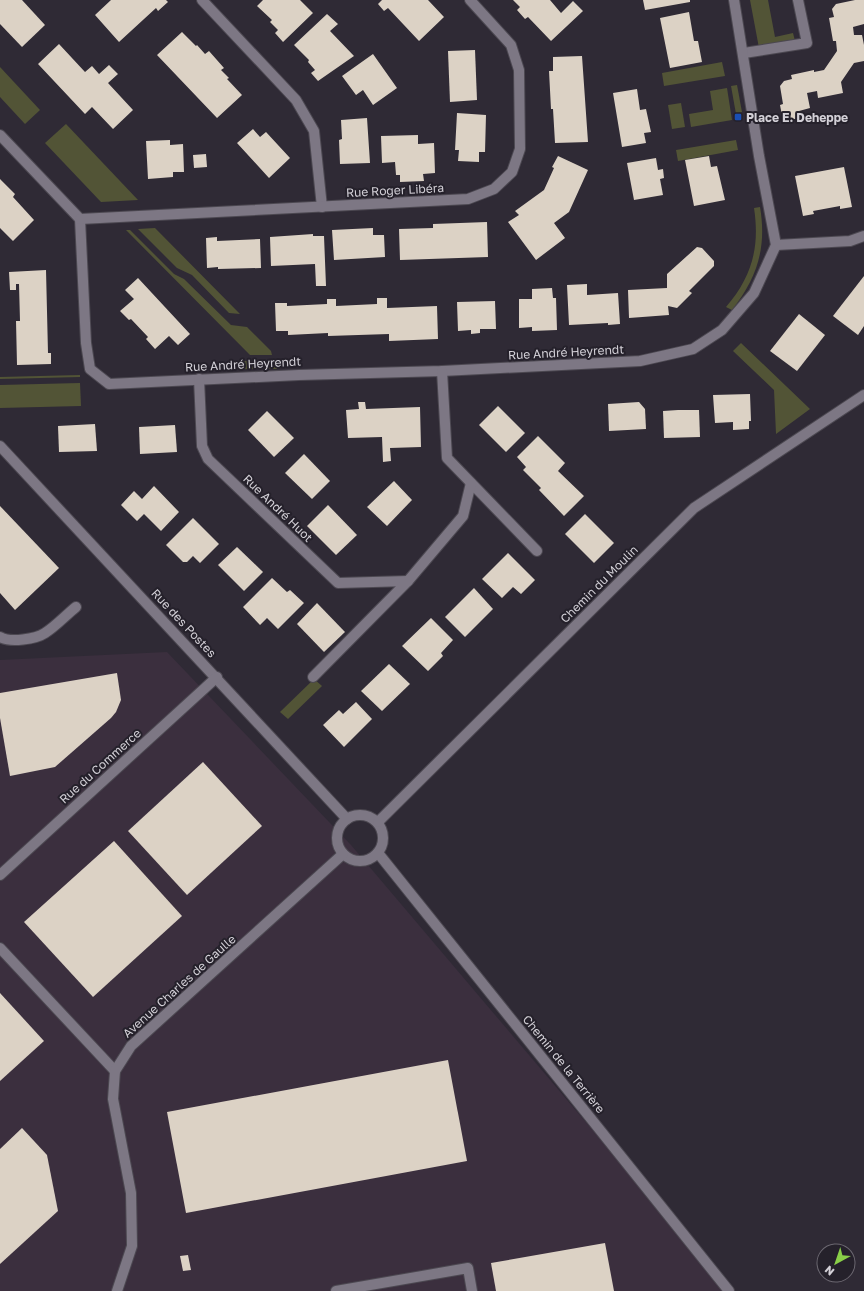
<svg xmlns="http://www.w3.org/2000/svg" width="864" height="1291" font-family="'Golos Text',sans-serif">
<style>
.commercial{fill:#3b2f3e}
.green{fill:#525436}
.building{fill:#dcd2c5}
.lines{fill:none;stroke-linecap:round;stroke-linejoin:round}
.service-casing{stroke:#4c4851;stroke-width:12}
.minor-casing{stroke:#4c4851;stroke-width:12}
.service{stroke:#7d7784;stroke-width:10}
.minor{stroke:#7d7784;stroke-width:10}
.transit-dot{fill:#1a4fb4;stroke:#25212b;stroke-width:1.5}
.labels{text-anchor:middle;dominant-baseline:central;stroke-width:4;stroke-linejoin:round;paint-order:stroke}
.poi-label{font-size:12px;font-weight:bold;fill:#d3d0d7;stroke:#25212b;text-anchor:start}
.street-label{font-size:12px;fill:#d3d0d7;stroke:#25212b}
</style>
<rect width="100%" height="100%" fill="#2f2a35"/>
<polygon class="commercial" points="167,652 351,845 729,1291 0,1291 0,660"/>
<g class="green">
<polygon points="750,0 768,0 775,37 793,33 795,41 759,48"/>
<polygon points="722,62 725,76 664,86 662,73"/>
<polygon points="0,67 40,110 25,124 0,97"/>
<polygon points="737,85 742,112 736,114 731,86"/>
<polygon points="727,88 732,120 691,127 689,114 713,110 710,91"/>
<polygon points="681,103 685,127 672,129 668,105"/>
<polygon points="66,124 138,200 101,202 45,143"/>
<polygon points="736,140 738,150 678,161 676,150"/>
<path d="M760 207C767 248 757 278 732 310L726 307C752 277 760 247 754 208Z"/>
<polygon points="155,228 240,314 229,313 192,275 177,268 138,229"/>
<polygon points="126,230 130,230 174,274 184,279 231,325 247,327 271,351 272,355 250,355"/>
<polygon points="741,343 810,409 776,434 774,390 733,351"/>
<rect x="235" y="361" width="42" height="8"/>
<polygon points="80,375 80,377 0,379 0,377"/>
<polygon points="80,383 81,406 0,408 0,385"/>
<polygon points="314,679 322,686 288,719 280,712"/>
</g>
<g class="building">
<polygon points="0,0 22,0 45,25 22,47 0,24"/>
<polygon points="111,0 166,0 168,2 158,11 156,8 119,42 95,15"/>
<polygon points="263,0 300,0 313,13 283,42 275,33 278,30 270,22 272,20 257,6"/>
<polygon points="382,0 428,0 444,17 419,41 388,8 384,11 378,4"/>
<polygon points="513,0 550,0 561,13 573,1 583,11 551,41 528,17 525,19 517,10 520,7"/>
<polygon points="643,0 690,0 690,2 645,10"/>
<polygon points="855,0 864,0 864,24 853,27 854,35 862,35 864,45 864,61 854,63 841,82 843,93 818,98 817,91 807,93 810,108 799,111 800,118 783,121 780,105 783,104 780,86 784,81 792,79 791,75 814,70 814,72 824,70 837,51 836,41 833,41 829,18 834,17 832,9 836,4"/>
<polygon points="689,12 694,41 698,41 702,62 670,68 660,18"/>
<polygon points="327,14 338,24 330,31 354,56 318,81 311,73 315,70 308,62 309,60 294,45"/>
<polygon points="182,32 196,46 197,45 205,54 209,51 224,68 221,70 229,78 227,79 242,95 217,118 157,55"/>
<polygon points="59,44 85,72 92,66 99,74 109,65 118,74 108,83 133,110 113,129 92,107 85,114 38,64"/>
<polygon points="475,50 477,100 450,102 448,51"/>
<polygon points="373,54 397,88 373,105 363,90 356,95 342,76"/>
<polygon points="582,56 588,142 555,143 553,109 551,109 549,71 553,71 553,57"/>
<polygon points="637,89 640,110 646,109 651,132 644,133 646,143 622,147 613,93"/>
<polygon points="457,113 486,115 485,152 479,152 479,162 458,161 459,150 455,150"/>
<polygon points="367,118 370,163 340,164 339,140 342,139 341,120"/>
<polygon points="253,129 260,137 266,132 290,158 269,178 237,143"/>
<polygon points="418,135 418,144 434,143 435,173 423,174 424,181 400,182 400,175 396,175 395,162 382,163 381,136"/>
<polygon points="170,140 170,145 183,144 184,172 173,172 173,177 148,179 146,141"/>
<polygon points="206,154 207,167 194,168 193,155"/>
<polygon points="558,156 588,170 569,212 554,223 565,238 536,260 508,222 519,215 515,211 544,190 554,168 552,167"/>
<polygon points="709,156 711,167 717,166 725,200 694,206 685,160"/>
<polygon points="656,158 658,170 663,169 664,178 660,179 663,195 634,200 627,163"/>
<polygon points="844,167 852,207 840,209 840,206 813,211 814,214 803,216 795,176"/>
<polygon points="0,179 15,194 13,197 34,220 13,241 0,228"/>
<polygon points="487,222 488,257 400,260 399,229 433,228 433,224"/>
<polygon points="373,228 373,235 384,235 385,257 334,260 332,230"/>
<polygon points="313,234 313,236 324,236 326,286 316,286 315,264 271,266 270,237"/>
<polygon points="217,237 217,241 260,239 261,268 218,269 218,267 207,268 206,238"/>
<polygon points="697,247 702,248 714,261 714,266 689,291 692,293 677,308 668,306 669,315 629,318 628,290 667,288 667,274"/>
<polygon points="46,270 48,353 51,353 51,364 17,365 16,321 20,321 19,284 16,284 16,290 10,290 9,272"/>
<polygon points="864,276 864,326 858,335 833,316"/>
<polygon points="138,278 190,334 178,345 169,336 155,349 146,339 148,337 131,319 129,320 120,311 134,299 125,290"/>
<polygon points="587,284 587,295 618,293 620,324 608,325 608,323 569,325 567,285"/>
<polygon points="552,288 553,298 556,298 557,330 532,331 532,327 519,328 519,299 532,299 532,289"/>
<polygon points="377,298 387,298 387,308 437,306 438,339 389,341 389,334 328,336 328,333 288,335 288,331 276,331 275,303 287,303 287,306 327,304 327,299 336,299 336,306 377,304"/>
<polygon points="495,301 496,329 480,329 480,333 471,334 471,330 458,331 457,302"/>
<polygon points="799,314 825,335 797,371 770,351"/>
<polygon points="750,394 751,421 749,421 749,429 733,430 733,422 715,423 713,395"/>
<polygon points="358,402 365,402 366,409 420,407 421,447 390,448 391,461 383,462 382,437 348,438 346,410 359,409"/>
<polygon points="639,402 645,409 646,429 609,431 608,404"/>
<polygon points="498,406 525,433 506,452 479,425"/>
<polygon points="678,410 699,410 700,437 664,438 663,411"/>
<polygon points="267,411 294,438 274,457 248,430"/>
<polygon points="95,424 97,451 59,452 58,426"/>
<polygon points="175,425 177,452 140,454 139,427"/>
<polygon points="538,436 565,463 558,471 584,496 564,516 539,490 541,488 523,470 526,467 517,457"/>
<polygon points="304,454 330,481 312,499 285,473"/>
<polygon points="394,481 412,500 387,526 367,507"/>
<polygon points="154,486 179,512 161,531 144,514 137,521 121,505 134,491 142,499"/>
<polygon points="328,505 357,535 336,555 307,526"/>
<polygon points="0,506 59,568 15,610 0,593"/>
<polygon points="585,514 614,543 594,563 565,534"/>
<polygon points="193,518 219,544 200,563 193,556 187,562 183,562 166,545"/>
<polygon points="237,547 263,572 244,591 218,565"/>
<polygon points="508,553 535,580 521,594 513,587 502,598 482,579"/>
<polygon points="272,578 287,592 290,590 304,603 278,629 267,618 260,625 243,607"/>
<polygon points="474,588 493,609 465,637 445,617"/>
<polygon points="317,603 345,632 324,652 297,624"/>
<polygon points="431,618 453,640 441,653 443,656 428,671 402,646"/>
<polygon points="389,664 410,684 382,711 361,691"/>
<polygon points="117,673 121,700 116,712 111,718 55,767 10,776 0,718 0,693"/>
<polygon points="356,702 372,719 344,747 323,725 339,710 343,714"/>
<polygon points="203,762 262,826 187,895 128,831"/>
<polygon points="114,841 182,916 93,997 24,922"/>
<polygon points="0,993 44,1041 0,1081"/>
<polygon points="448,1060 467,1161 186,1213 167,1112"/>
<polygon points="22,1128 47,1155 58,1211 0,1264 0,1149"/>
<polygon points="605,1243 614,1291 496,1291 491,1263"/>
<polygon points="188,1255 191,1270 183,1271 180,1256"/>
</g>
<g class="lines">
<g class="service-casing">
<g id="service">
<path d="M0 637C10 643 36 639 45 633 56 626 66 615 76 607"/>
<polyline points="378,853 729,1291"/>
<polyline points="336,1291 468,1268 472,1291"/>
</g>
</g>
<g class="minor-casing">
<g id="minor">
<polyline points="202,0 296,100 314,131 322,207"/>
<polyline points="744,53 807,43 798,0"/>
<polyline points="0,135 80,219 86,343 90,369 109,384 299,375 442,371 640,361 693,349 722,330 754,293 776,245 759,156 734,0"/>
<polyline points="80,219 468,199 494,189 512,172 520,149 519,70 511,45 470,0"/>
<polyline points="776,245 850,241 864,236"/>
<polyline points="442,371 447,458 537,551"/>
<polyline points="199,379 202,446 208,459 338,583 408,581"/>
<polyline points="0,446 347,819"/>
<polyline points="313,677 408,581 463,516 471,483"/>
<circle cx="360" cy="838" r="23"/>
<polyline points="378,822 694,508 864,395"/>
<polyline points="0,875 217,677"/>
<polyline points="0,948 115,1071"/>
<polyline points="117,1291 132,1246 131,1193 113,1099 115,1071 131,1046 343,854"/>
</g>
</g>
<use href="#service" class="service"/>
<use href="#minor" class="minor"/>
</g>
<rect class="transit-dot" x="734" y="113" width="8" height="8" rx="2"/>
<g class="labels">
<g class="poi-label">
<text x="746" y="117">Place E. Deheppe</text>
</g>
<g class="street-label">
<text transform="translate(395 190) rotate(-3)">Rue Roger Libéra</text>
<text transform="translate(566 352) rotate(-3)">Rue André Heyrendt</text>
<text transform="translate(243 364) rotate(-3)">Rue André Heyrendt</text>
<text transform="translate(278 508) rotate(44)">Rue André Huot</text>
<text transform="translate(599 584) rotate(-45)">Chemin du Moulin</text>
<text transform="translate(184 623) rotate(47)">Rue des Postes</text>
<text transform="translate(100 766) rotate(-42)">Rue du Commerce</text>
<text transform="translate(179 986) rotate(-42)">Avenue Charles de Gaulle</text>
<text transform="translate(564 1064) rotate(51)">Chemin de la Terrière</text>
</g>
</g>
<g transform="translate(836 1263) rotate(220)"><circle r="19" fill="#25212b" stroke="#6b6770"/>
<path d="M0-3L7 15L0 10L-7 15Z" fill="#89cf48"/>
<text y="-6" font-size="11" font-weight="bold" text-anchor="middle" fill="#d3d0d7">N</text>
</g>
</svg>
